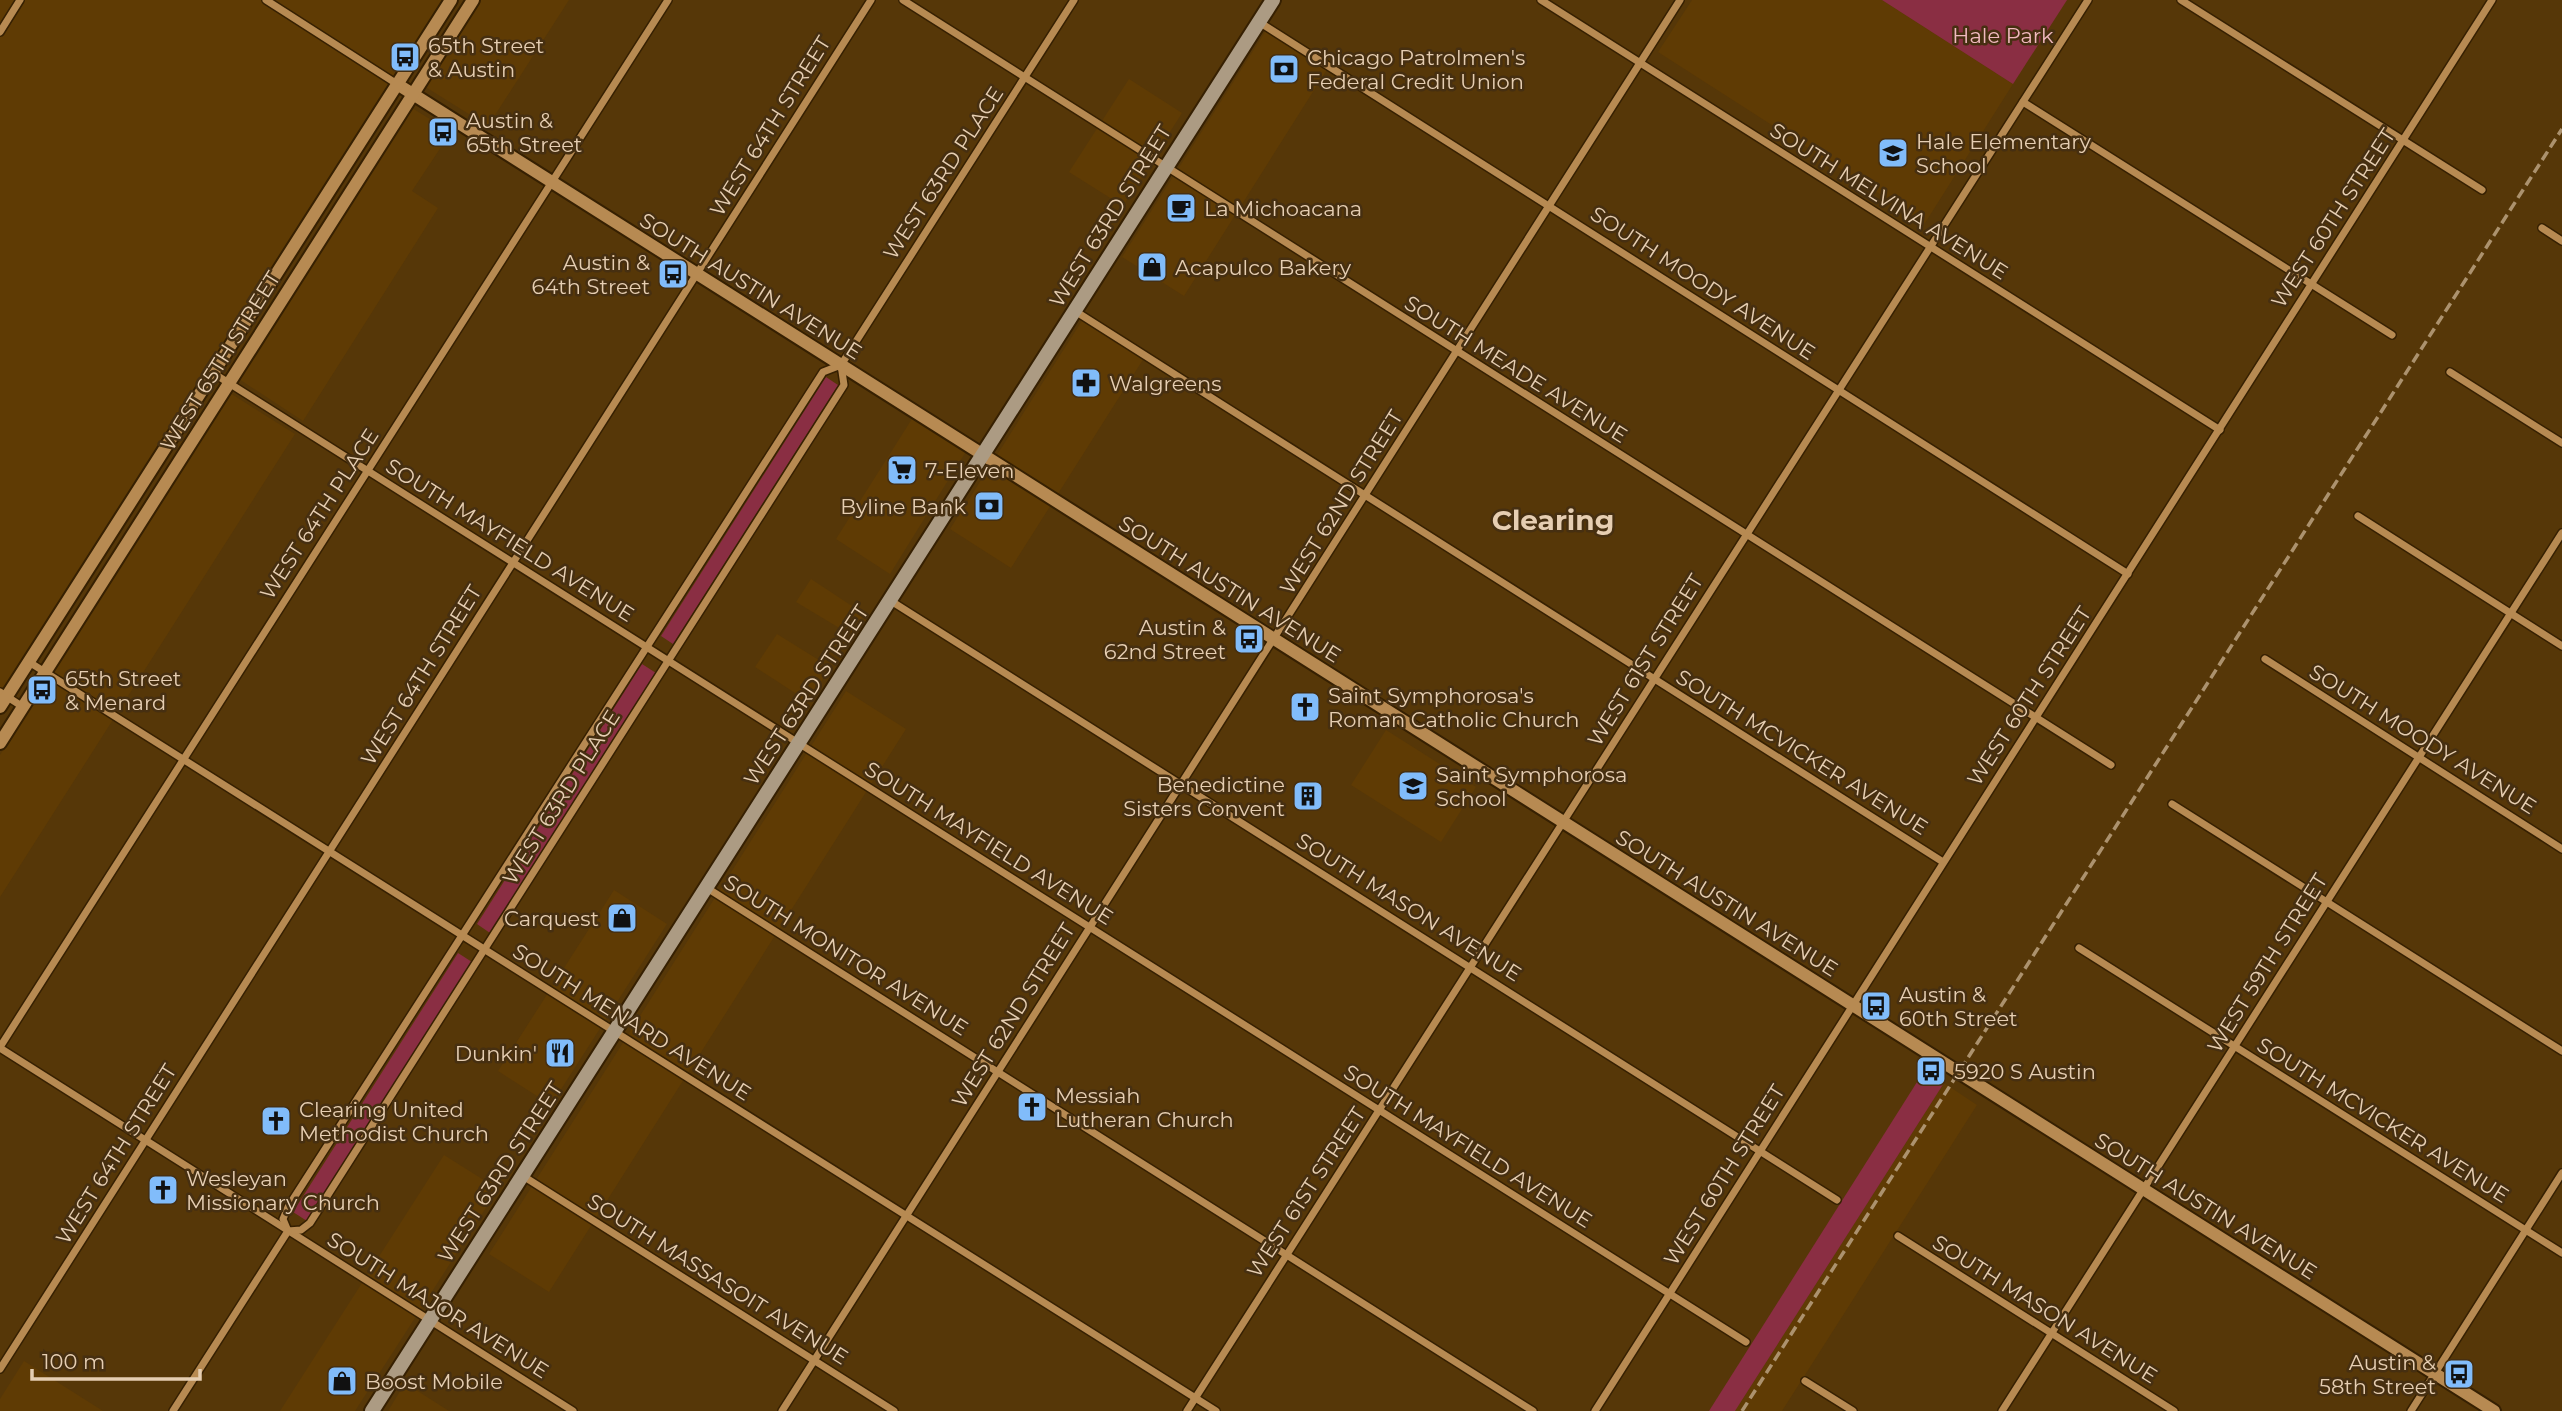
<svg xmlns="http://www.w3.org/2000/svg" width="2562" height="1411" font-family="Montserrat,sans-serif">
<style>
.built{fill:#5f3b04}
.green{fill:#8a2e43}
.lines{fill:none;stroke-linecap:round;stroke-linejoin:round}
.minor-casing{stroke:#362002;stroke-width:10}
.tertiary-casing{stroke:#362002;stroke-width:16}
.secondary-casing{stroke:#362002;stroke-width:18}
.minor{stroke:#b78a52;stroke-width:7}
.tertiary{stroke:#b78a52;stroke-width:12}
.secondary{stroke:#ac9b83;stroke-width:14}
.rail{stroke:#ac926e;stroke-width:3.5;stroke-dasharray:10 5;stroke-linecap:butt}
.labels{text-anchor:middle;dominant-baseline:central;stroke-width:5;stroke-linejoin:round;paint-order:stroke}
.park-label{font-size:21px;fill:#f1b9bf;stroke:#462f11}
.poi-label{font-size:21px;fill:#e6ceb2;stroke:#462f11;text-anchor:start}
.street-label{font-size:21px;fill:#e6ceb2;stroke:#462f11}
.district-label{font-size:28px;font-weight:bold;fill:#e6ceb2;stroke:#462f11}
</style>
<rect width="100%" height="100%" fill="#563708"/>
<g class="built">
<polygon points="0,0 449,0 0,711"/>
<polygon points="479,0 569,0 488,126 424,86"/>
<polygon points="1692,0 1882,0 2013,84 1925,223 1658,52"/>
<polygon points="1267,29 1328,68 1184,296 1122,257"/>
<polygon points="1129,79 1182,113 1123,206 1069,172"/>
<polygon points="412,108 451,132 412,191 438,208 303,421 239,379"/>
<polygon points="1083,319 1144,358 1011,568 950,529"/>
<polygon points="230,393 295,434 0,897 0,755"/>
<polygon points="917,411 970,445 890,574 836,539"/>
<polygon points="811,579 864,614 851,635 796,602"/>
<polygon points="777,634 830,667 809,702 755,667"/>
<polygon points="846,691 906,729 549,1292 489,1254"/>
<polygon points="1386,730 1476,787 1441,842 1351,785"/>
<polygon points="614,890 667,924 551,1105 498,1071"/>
<polygon points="1944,1083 1977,1105 1782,1411 1735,1411"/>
<polygon points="444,1155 498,1189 355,1411 280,1411"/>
<polygon points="24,1361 103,1411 0,1411 0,1399"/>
<polygon points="405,1383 449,1411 388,1411"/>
</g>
<g class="green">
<polygon points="1882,0 2067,0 2013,84"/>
<polygon points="826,377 838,385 673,644 661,636"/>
<polygon points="642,664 656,673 490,933 477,924"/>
<polygon points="458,953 472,962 307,1221 293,1212"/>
<polygon points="1924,1071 1944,1083 1735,1411 1709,1411"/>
</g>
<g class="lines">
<g class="minor-casing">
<g id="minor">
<polyline points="266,0 397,84"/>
<polyline points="903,0 2111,765"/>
<polyline points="1541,0 2220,430"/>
<polyline points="2181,0 2482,190"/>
<polyline points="1259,22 2128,574"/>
<polyline points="0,32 20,0"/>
<polyline points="2023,102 2392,335"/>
<polyline points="2542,228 2562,241"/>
<polyline points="1075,311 1943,862"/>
<polyline points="2450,372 2562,443"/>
<polyline points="213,373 1746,1342"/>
<polyline points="2358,516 2562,646"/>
<polyline points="891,601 1837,1200"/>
<polyline points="2265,659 2562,849"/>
<polyline points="29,662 1216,1411"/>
<polyline points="0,692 23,707"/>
<polyline points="2172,804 2562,1051"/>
<polyline points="707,888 1533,1411"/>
<polyline points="2079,948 2562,1253"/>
<polyline points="0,1047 668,0"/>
<polyline points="0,1048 573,1411"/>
<polyline points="523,1176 894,1411"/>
<polyline points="288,1231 283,1219 288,1207 823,372 841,365 1074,0"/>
<polyline points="288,1231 301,1230 310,1223 844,385 841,365"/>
<polyline points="1898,1236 2174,1411"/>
<polyline points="0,1369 871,0"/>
<polyline points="1805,1381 1853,1411"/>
<polyline points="173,1411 288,1231"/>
<polyline points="782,1411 1680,0"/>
<polyline points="1187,1411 2088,0"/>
<polyline points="1595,1411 2492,0"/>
<polyline points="2002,1411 2562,533"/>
<polyline points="2411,1411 2562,1173"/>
</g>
</g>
<g class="tertiary-casing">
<g id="tertiary">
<polyline points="397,84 2494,1411"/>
<polyline points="0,707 451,0"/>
<polyline points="0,743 473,0"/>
</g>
</g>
<g class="secondary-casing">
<polyline id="secondary" points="372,1411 1273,0"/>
</g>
<use href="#minor" class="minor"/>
<use href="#tertiary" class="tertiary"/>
<use href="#secondary" class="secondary"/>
<polyline class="rail" points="1742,1411 2562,129"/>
</g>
<defs>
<g id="bus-square" transform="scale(1.575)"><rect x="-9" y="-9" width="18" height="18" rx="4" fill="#81bcfa" stroke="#462f11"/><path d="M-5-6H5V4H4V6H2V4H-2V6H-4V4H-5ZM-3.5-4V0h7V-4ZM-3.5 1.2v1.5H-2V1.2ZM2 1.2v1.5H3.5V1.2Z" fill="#111"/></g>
<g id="bank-square" transform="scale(1.575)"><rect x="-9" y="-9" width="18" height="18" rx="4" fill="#81bcfa" stroke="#462f11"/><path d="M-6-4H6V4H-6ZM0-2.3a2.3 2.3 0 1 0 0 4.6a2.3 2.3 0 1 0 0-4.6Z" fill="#111"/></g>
<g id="school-square" transform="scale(1.575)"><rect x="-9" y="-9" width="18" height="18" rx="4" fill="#81bcfa" stroke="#462f11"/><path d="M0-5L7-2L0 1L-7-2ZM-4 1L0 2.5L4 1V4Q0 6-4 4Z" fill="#111"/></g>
<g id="cafe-square" transform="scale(1.575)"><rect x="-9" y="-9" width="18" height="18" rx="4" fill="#81bcfa" stroke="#462f11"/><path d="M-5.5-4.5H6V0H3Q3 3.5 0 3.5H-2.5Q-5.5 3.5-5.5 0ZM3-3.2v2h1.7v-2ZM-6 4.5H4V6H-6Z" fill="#111"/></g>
<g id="shop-square" transform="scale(1.575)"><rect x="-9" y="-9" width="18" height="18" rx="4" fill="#81bcfa" stroke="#462f11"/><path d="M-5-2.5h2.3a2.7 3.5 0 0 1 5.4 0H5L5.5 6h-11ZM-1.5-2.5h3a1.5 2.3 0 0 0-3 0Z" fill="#111"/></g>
<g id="pharmacy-square" transform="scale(1.575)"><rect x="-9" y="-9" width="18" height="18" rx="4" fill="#81bcfa" stroke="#462f11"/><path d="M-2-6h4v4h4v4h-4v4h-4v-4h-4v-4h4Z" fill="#111"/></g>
<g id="supermarket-square" transform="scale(1.575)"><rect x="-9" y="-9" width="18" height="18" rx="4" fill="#81bcfa" stroke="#462f11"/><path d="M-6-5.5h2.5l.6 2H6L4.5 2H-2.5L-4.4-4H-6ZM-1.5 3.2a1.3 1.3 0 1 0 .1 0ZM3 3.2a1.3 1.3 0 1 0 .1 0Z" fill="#111"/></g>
<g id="church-square" transform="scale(1.575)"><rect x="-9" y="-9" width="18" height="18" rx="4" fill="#81bcfa" stroke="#462f11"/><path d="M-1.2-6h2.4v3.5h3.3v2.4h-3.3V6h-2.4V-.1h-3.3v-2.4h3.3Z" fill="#111"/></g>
<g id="building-square" transform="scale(1.575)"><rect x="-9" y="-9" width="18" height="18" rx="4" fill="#81bcfa" stroke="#462f11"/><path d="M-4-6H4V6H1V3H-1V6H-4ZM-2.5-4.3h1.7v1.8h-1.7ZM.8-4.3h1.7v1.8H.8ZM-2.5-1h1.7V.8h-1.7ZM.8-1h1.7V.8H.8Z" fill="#111"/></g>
<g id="restaurant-square" transform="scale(1.575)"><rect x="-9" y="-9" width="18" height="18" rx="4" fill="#81bcfa" stroke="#462f11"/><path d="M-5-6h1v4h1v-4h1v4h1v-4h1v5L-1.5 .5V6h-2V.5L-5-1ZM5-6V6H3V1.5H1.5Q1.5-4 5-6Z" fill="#111"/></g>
</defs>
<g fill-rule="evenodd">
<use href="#bus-square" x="405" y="57"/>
<use href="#bank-square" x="1284" y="69"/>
<use href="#bus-square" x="443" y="132"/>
<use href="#school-square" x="1893" y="153"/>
<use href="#cafe-square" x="1181" y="208"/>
<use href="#shop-square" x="1152" y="267"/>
<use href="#bus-square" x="673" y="274"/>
<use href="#pharmacy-square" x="1086" y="383"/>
<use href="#supermarket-square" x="902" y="470"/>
<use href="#bank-square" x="989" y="506"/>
<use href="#bus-square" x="1249" y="639"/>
<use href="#bus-square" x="42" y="690"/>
<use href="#church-square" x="1305" y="707"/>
<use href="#school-square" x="1413" y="786"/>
<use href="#building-square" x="1308" y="796"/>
<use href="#shop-square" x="622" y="918"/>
<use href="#bus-square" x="1876" y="1006"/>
<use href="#restaurant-square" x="560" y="1053"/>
<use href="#bus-square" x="1931" y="1071"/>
<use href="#church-square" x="1032" y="1107"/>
<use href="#church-square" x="276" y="1121"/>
<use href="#church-square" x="163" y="1190"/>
<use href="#bus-square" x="2459" y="1374"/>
<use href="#shop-square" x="342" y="1381"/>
</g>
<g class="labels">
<g class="park-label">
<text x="2003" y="35">Hale Park</text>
</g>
<g class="poi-label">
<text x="428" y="45">65th Street<tspan x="428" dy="24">&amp; Austin</tspan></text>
<text x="1307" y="57">Chicago Patrolmen's<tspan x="1307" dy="24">Federal Credit Union</tspan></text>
<text x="466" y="120">Austin &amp;<tspan x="466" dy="24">65th Street</tspan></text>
<text x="1916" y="141">Hale Elementary<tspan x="1916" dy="24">School</tspan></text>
<text x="1204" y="208">La Michoacana</text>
<text x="650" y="262" text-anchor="end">Austin &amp;<tspan x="650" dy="24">64th Street</tspan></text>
<text x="1175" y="267">Acapulco Bakery</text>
<text x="1109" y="383">Walgreens</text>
<text x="925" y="470">7-Eleven</text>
<text x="966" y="506" text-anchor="end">Byline Bank</text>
<text x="1226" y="627" text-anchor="end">Austin &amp;<tspan x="1226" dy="24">62nd Street</tspan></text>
<text x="65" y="678">65th Street<tspan x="65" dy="24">&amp; Menard</tspan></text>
<text x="1328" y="695">Saint Symphorosa's<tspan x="1328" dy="24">Roman Catholic Church</tspan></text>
<text x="1436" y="774">Saint Symphorosa<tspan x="1436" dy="24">School</tspan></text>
<text x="1285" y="784" text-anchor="end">Benedictine<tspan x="1285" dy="24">Sisters Convent</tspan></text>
<text x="599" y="918" text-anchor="end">Carquest</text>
<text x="1899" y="994">Austin &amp;<tspan x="1899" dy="24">60th Street</tspan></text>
<text x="537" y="1053" text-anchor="end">Dunkin'</text>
<text x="1954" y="1071">5920 S Austin</text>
<text x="1055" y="1095">Messiah<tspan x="1055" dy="24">Lutheran Church</tspan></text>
<text x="299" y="1109">Clearing United<tspan x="299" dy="24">Methodist Church</tspan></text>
<text x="186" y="1178">Wesleyan<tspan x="186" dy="24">Missionary Church</tspan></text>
<text x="2436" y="1362" text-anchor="end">Austin &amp;<tspan x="2436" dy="24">58th Street</tspan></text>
<text x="365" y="1381">Boost Mobile</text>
</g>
<g class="street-label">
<text transform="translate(770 126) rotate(-58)">WEST 64TH STREET</text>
<text transform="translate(943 173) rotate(-57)">WEST 63RD PLACE</text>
<text transform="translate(1889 201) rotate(32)">SOUTH MELVINA AVENUE</text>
<text transform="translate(1110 216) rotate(-58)">WEST 63RD STREET</text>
<text transform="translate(2333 218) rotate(-57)">WEST 60TH STREET</text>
<text transform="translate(1703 283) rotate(33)">SOUTH MOODY AVENUE</text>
<text transform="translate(751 286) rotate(32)">SOUTH AUSTIN AVENUE</text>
<text transform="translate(220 361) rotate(-58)">WEST 65TH STREET</text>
<text transform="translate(1516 369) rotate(32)">SOUTH MEADE AVENUE</text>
<text transform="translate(1341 502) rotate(-58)">WEST 62ND STREET</text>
<text transform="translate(319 514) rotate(-57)">WEST 64TH PLACE</text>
<text transform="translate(510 540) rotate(32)">SOUTH MAYFIELD AVENUE</text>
<text transform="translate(1230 589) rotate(32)">SOUTH AUSTIN AVENUE</text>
<text transform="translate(1645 660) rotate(-58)">WEST 61ST STREET</text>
<text transform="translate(421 675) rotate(-58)">WEST 64TH STREET</text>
<text transform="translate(806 695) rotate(-57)">WEST 63RD STREET</text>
<text transform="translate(2029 696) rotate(-57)">WEST 60TH STREET</text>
<text transform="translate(2423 739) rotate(32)">SOUTH MOODY AVENUE</text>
<text transform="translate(1802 752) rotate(32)">SOUTH MCVICKER AVENUE</text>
<text transform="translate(561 797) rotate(-58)">WEST 63RD PLACE</text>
<text transform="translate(989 843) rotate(32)">SOUTH MAYFIELD AVENUE</text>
<text transform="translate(1727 903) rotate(32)">SOUTH AUSTIN AVENUE</text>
<text transform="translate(1409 907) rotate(32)">SOUTH MASON AVENUE</text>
<text transform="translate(846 955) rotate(32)">SOUTH MONITOR AVENUE</text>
<text transform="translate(2267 963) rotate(-58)">WEST 59TH STREET</text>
<text transform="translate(1013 1015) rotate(-58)">WEST 62ND STREET</text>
<text transform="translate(632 1022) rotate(32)">SOUTH MENARD AVENUE</text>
<text transform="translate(2383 1120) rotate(32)">SOUTH MCVICKER AVENUE</text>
<text transform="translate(1468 1146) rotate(32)">SOUTH MAYFIELD AVENUE</text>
<text transform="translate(116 1154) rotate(-58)">WEST 64TH STREET</text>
<text transform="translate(500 1172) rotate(-57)">WEST 63RD STREET</text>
<text transform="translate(1724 1175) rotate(-58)">WEST 60TH STREET</text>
<text transform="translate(1306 1192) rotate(-57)">WEST 61ST STREET</text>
<text transform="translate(2206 1206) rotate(32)">SOUTH AUSTIN AVENUE</text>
<text transform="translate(718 1279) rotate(32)">SOUTH MASSASOIT AVENUE</text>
<text transform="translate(438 1305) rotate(32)">SOUTH MAJOR AVENUE</text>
<text transform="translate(2045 1309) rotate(32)">SOUTH MASON AVENUE</text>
</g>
<g class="district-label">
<text x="1553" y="520">Clearing</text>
</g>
</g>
<path d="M32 1369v10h168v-10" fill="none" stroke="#e6ceb2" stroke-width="3.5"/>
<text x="42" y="1369" font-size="21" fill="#e6ceb2" stroke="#462f11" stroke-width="5" paint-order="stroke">100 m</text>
</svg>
